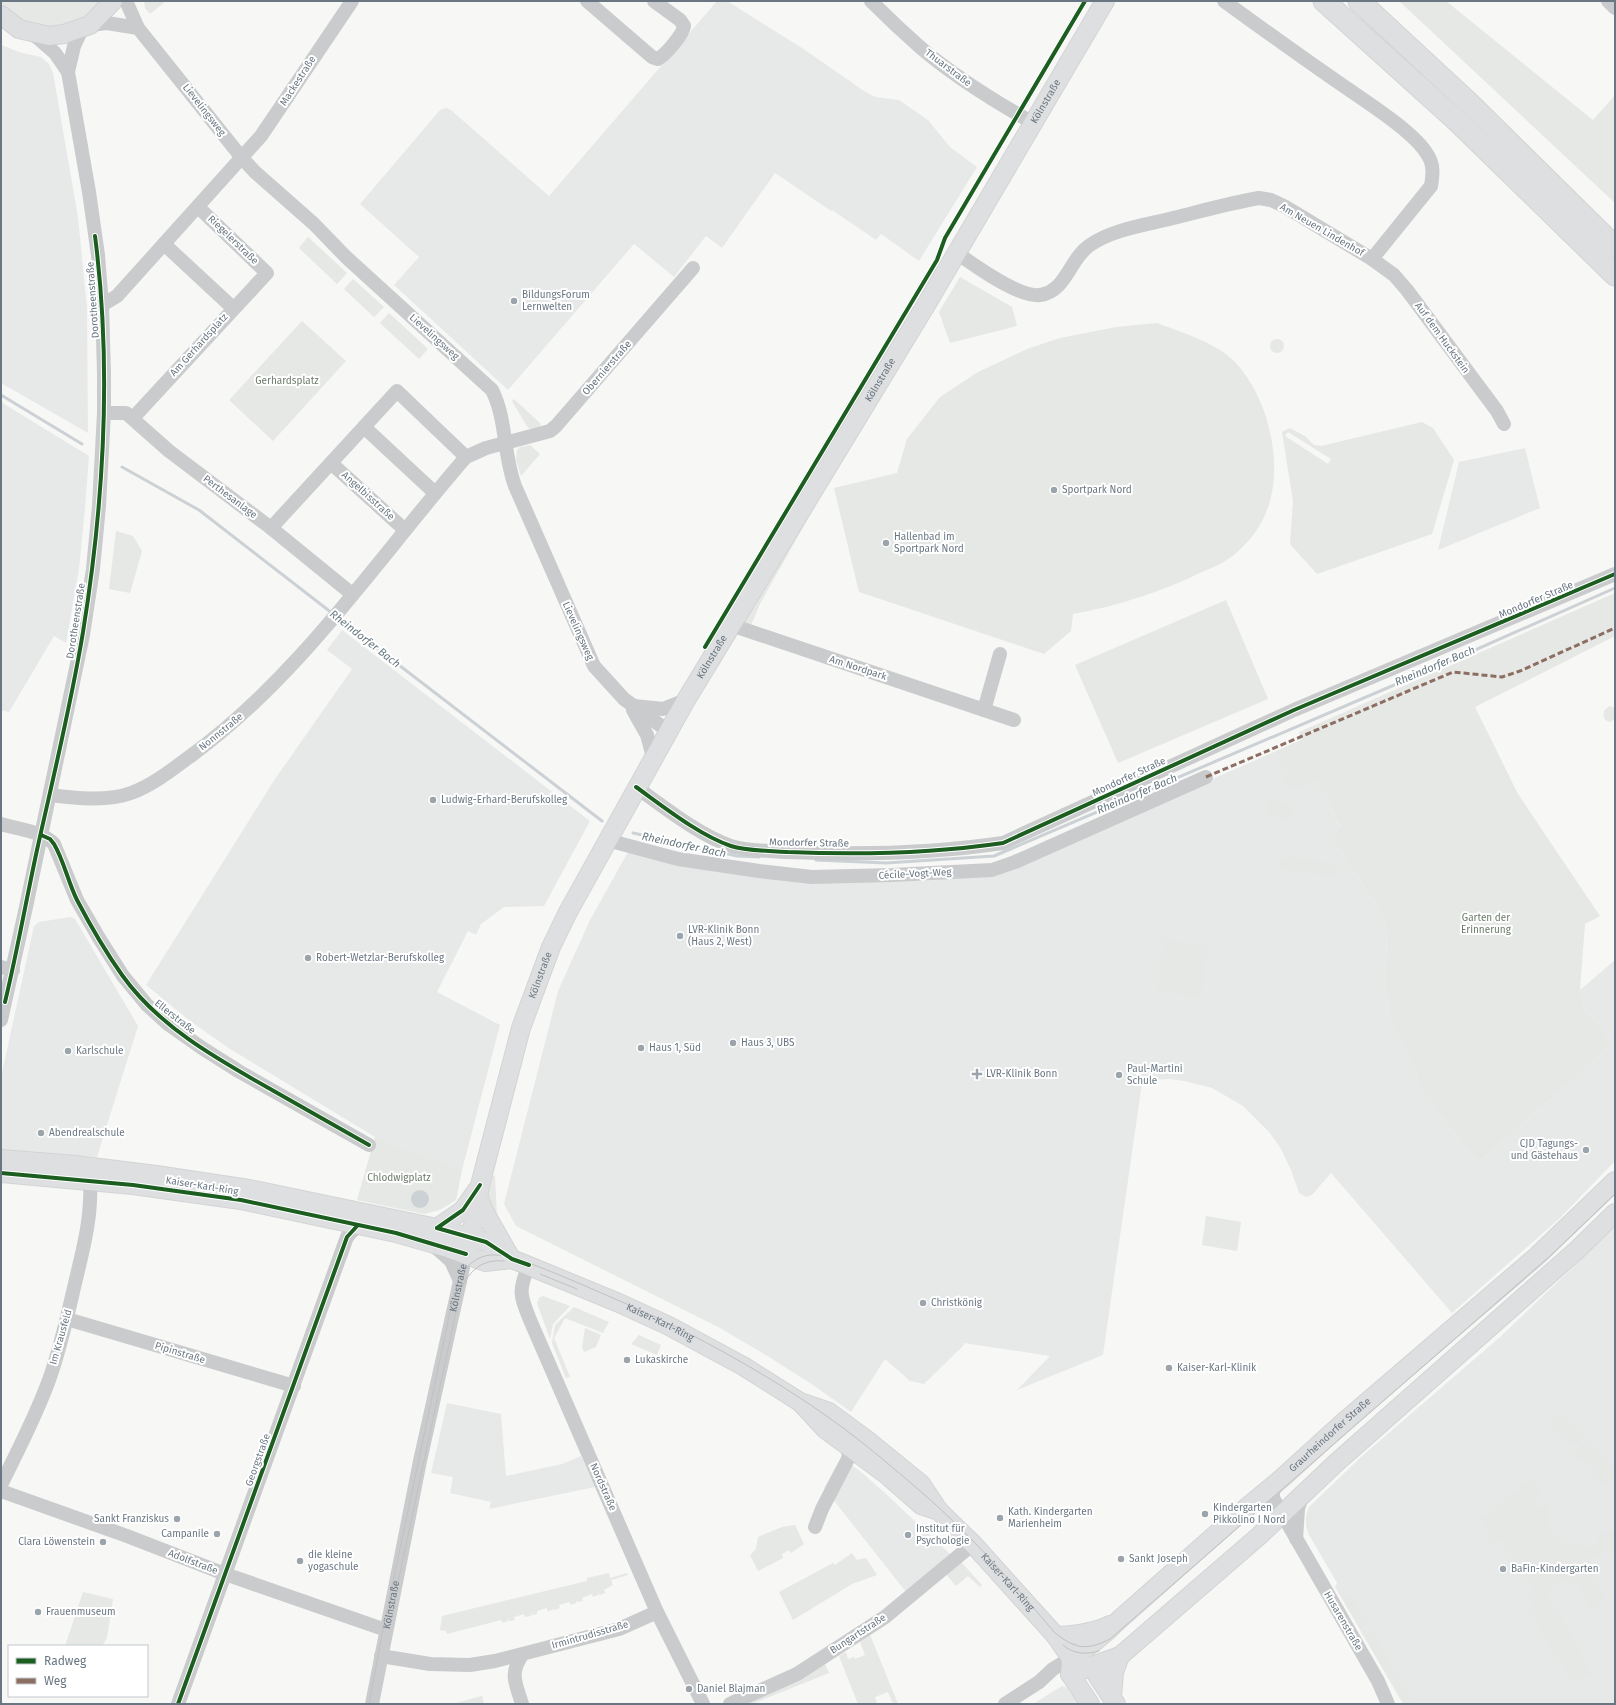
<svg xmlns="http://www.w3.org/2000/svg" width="1616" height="1705" font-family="'Fira Sans',sans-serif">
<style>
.built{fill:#e7e9e9}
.green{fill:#e5e8e4;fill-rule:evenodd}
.water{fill:#cbd1d4}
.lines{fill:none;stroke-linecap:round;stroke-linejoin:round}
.stream{stroke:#cbd1d4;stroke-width:3}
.major-casing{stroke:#d3d4d4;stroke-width:20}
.highway-casing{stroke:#d3d4d4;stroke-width:23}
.minor{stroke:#cacbcc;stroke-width:14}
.major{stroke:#dedfe0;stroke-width:18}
.highway{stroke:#dedfe0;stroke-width:21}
.tram{stroke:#c1c1c2;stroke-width:1}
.quiet{stroke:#8d6e63;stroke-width:3;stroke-dasharray:6 3;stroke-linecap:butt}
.cycleway-casing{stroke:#fff;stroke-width:6}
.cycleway{stroke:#1b5e20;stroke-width:4}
.poi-dot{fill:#9ba4ab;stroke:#fff;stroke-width:1.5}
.labels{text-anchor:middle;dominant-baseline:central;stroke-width:4;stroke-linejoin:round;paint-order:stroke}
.street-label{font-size:10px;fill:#6a7783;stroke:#fff}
.poi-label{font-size:10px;fill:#6a7783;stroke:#fff;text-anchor:start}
.park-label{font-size:10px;fill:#6b7b68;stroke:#fff}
.water-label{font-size:11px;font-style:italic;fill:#66777f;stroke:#fff}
</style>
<rect width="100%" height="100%" fill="#f7f7f6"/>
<g class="built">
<polygon points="717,1 727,1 802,48 867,93 876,97 899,100 928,120 950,147 977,167 919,261 881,234 876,240 832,210 831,211 775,173 722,248 706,236 674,277 634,244 508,390 394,285 419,257 360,204 440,110 446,108 451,110 549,196"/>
<polygon points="1,45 22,53 41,57 49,64 53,73 78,217 87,308 88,433 1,383"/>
<polygon points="1,402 89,456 85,509 79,569 66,643 54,636 9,712 1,710"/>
<polygon points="1525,448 1540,508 1438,550 1459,462"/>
<polygon points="342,630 590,821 544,906 504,907 481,924 476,935 468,931 437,992 500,1025 462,1170 375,1137 230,1049 190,1021 146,985 275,779 352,669 327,650"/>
<polygon points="1301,740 1317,779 1340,827 1333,843 1349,863 1383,916 1387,934 1385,985 1390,1021 1415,1069 1421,1091 1478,1163 1614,1043 1585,1009 1580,990 1615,960 1615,1161 1560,1218 1452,1313 1331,1173 1312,1195 1306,1197 1299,1193 1291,1170 1280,1147 1269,1132 1243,1106 1212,1088 1184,1081 1170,1079 1156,1080 1142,1083 1103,1355 1017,1390 1050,1356 964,1343 963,1346 924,1384 910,1381 885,1359 851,1412 813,1385 769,1357 720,1328 516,1226 504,1204 558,991 590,920 628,852 775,878 1026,861"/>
<polygon points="70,917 75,919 138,1026 97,1157 1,1150 1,1077 34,926 39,922"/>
<polygon points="1615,1227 1615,1704 1403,1704 1335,1587 1337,1583 1308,1533 1306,1525 1306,1516 1309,1507 1361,1457 1500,1337"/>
<polygon points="447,1403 501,1414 506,1476 562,1464 581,1456 595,1487 489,1509 491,1502 450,1493 453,1477 431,1473"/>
<polygon points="841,1458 860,1471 886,1494 950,1554 906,1592 824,1488"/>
<polygon points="1062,1686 1066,1687 1079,1704 1033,1704"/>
</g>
<g class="green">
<polygon points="1,1 102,1 92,12 71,24 48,28 26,24 1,9"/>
<polygon points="144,1 166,1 150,14 145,8"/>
<polygon points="1399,1 1446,1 1593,120 1615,95 1615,203"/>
<polygon points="308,237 347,273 337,284 299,248"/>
<polygon points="960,277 1012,307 1017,326 950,343 939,312"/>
<polygon points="353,279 384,307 374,317 344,289"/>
<polygon points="389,313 428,349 419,359 380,323"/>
<polygon points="302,321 346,361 273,441 229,400"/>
<path d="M1157 323C1181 332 1214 342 1233 360 1248 375 1258 394 1265 414 1281 464 1279 517 1236 553 1226 562 1214 567 1202 572 1161 592 1117 606 1073 614L1071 631 1044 654 859 592 834 488 897 473 907 439 940 397 978 372 1027 349 1060 338 1116 327Z"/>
<circle cx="1277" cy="346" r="7"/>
<polygon points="514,399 541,424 537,430 528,428 512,401"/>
<path d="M1422 422 1433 428 1454 460 1432 534 1317 574 1290 544 1293 501 1282 432 1290 428 1305 436 1314 445 1321 446ZM1288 432 1331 459 1328 464 1285 436Z"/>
<polygon points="530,445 540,454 521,476 516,460 517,450 520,447"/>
<polygon points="832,476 761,602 750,627 744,624 743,617"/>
<polygon points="116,531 133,536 142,551 130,593 109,589"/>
<polygon points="1615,593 1615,636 1475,707 1518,794 1600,916 1585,924 1580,990 1585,1009 1614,1043 1478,1163 1421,1091 1415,1069 1390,1021 1385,985 1387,934 1383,916 1349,863 1333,843 1340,826 1317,780 1299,788 1284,788 1288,767 1276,751 1301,740 1299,732"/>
<polygon points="1226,600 1268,699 1118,763 1075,665"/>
<path d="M1609 706 1615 708V718L1611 722C1604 721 1603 717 1604 711Z"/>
<polygon points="1270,800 1292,804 1289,820 1267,816"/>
<polygon points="1288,857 1337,863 1335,877 1279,869 1279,867 1276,867 1279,861"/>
<polygon points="1164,939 1208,946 1201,997 1157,991"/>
<polygon points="375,1137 462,1170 456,1200 440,1210 424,1214 357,1200"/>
<polygon points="492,1175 495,1176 497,1218 486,1201"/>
<polygon points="1206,1216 1241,1222 1237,1251 1202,1245"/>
<polygon points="543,1296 570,1306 553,1324 550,1339 537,1303 539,1298"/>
<polygon points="574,1307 609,1322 603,1333 565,1318 554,1338 570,1377 566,1378 552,1343 555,1325"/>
<polygon points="585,1328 601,1335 596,1347 584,1352 582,1347"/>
<polygon points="639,1335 661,1345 657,1355 631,1344"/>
<polygon points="1562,1413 1583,1437 1573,1446 1552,1422"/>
<polygon points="1589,1440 1615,1471 1615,1476 1606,1484 1593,1473 1596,1467 1571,1455"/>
<path d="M1532 1479 1543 1491 1534 1505 1540 1509 1546 1501 1549 1503C1539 1527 1559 1551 1584 1544L1588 1550C1596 1547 1599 1539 1601 1531H1615V1554L1608 1552 1593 1559H1582L1605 1600 1590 1609 1572 1577 1546 1591 1592 1673 1574 1685 1528 1609 1532 1606 1528 1599 1535 1592 1500 1538 1493 1542 1480 1519Z"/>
<polygon points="795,1525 804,1544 791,1553 789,1550 782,1554 783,1558 758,1571 750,1555 756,1549 758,1537 782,1527"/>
<polygon points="852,1553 857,1560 866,1558 877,1575 852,1584 793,1620 779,1592 833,1563 835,1565"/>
<polygon points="961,1562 982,1585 980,1587 968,1576 956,1586 946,1574"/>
<polygon points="609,1573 610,1578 627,1573 628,1575 611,1580 613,1585 604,1590 605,1593 599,1595 598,1592 598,1595 593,1597 592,1594 582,1598 583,1601 577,1602 576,1600 576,1603 571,1605 569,1602 559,1605 560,1608 554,1610 553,1606 553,1610 547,1611 547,1608 537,1611 537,1614 532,1615 530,1612 531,1616 525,1617 524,1614 514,1617 515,1620 509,1621 508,1618 508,1621 503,1623 501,1620 447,1634 446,1631 440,1630 442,1616 587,1581 587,1578"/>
<polygon points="83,1592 113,1599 107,1638 102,1646 65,1646"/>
<polygon points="1351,1593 1368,1624 1360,1628 1343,1598"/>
<polygon points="1372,1632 1413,1704 1404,1704 1366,1635"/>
<polygon points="870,1635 898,1704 893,1704 888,1692 875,1697 877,1704 858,1704 839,1656 846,1652 848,1659 854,1657 855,1659 865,1655 860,1642"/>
<polygon points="825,1664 829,1673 752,1704 745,1704 804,1677"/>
<polygon points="482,1696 484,1704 453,1704 481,1696"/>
</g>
<circle class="water" cx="420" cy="1199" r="9"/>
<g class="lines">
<g class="stream">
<polyline points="1,395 82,444"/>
<polyline points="122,467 199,510 332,613"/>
<polyline points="339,619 602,821"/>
<polyline points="633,833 737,856 759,857"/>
<polyline points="816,860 886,863 994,856 1448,662 1615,588"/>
</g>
<g class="major-casing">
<g id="major">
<polyline points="1,15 19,29 49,36 64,34 90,25 113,1"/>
<path id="s2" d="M1 1159 76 1165 156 1175 249 1189 437 1228 486 1242 512 1259 619 1303 669 1326 743 1366 800 1402 829 1412 867 1440 921 1484 939 1511 973 1544 1055 1635 1071 1658 1070 1674"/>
<polyline points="1,1173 133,1185 241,1200 396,1233 448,1248 485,1262 512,1259"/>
<polyline points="478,1196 485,1213 509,1255"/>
<polyline points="437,1228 463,1210 477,1190"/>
<path id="s3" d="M466 1254 471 1237 480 1185 521 1028 551 947 568 912 686 700 926 305 1105 1"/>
<polyline points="801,1403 825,1429 887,1475 921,1505 939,1511"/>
<path d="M1055 1635 1059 1636C1077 1635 1094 1633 1110 1625"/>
<path id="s4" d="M1071 1658C1090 1647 1105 1634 1120 1619L1240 1513 1281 1479 1346 1420 1537 1256 1615 1181"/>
<polyline points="1091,1666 1116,1704"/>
<polyline points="1070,1674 1120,1656 1259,1536 1337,1462 1577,1250 1615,1213"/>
<polyline points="1070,1674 1090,1704"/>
<polyline points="1112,1697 1114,1672 1120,1656"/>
</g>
</g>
<g class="highway-casing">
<g id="highway">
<polyline points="1324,1 1456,120 1615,275"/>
<polyline points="1359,1 1470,104 1615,247"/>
</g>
</g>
<g class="minor">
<path d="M126 1 138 28 242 158 255 172 314 224 346 257 492 390C507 420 503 454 515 486L594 666 624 699 668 731"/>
<path d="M587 1 652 57 658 59C665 55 683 35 684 26L680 20 654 1"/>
<path d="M871 1C887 17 904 33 921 48 955 77 994 101 1033 123"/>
<polyline points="1608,1 1615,8"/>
<polyline points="90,25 107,23 138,28"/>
<polyline points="32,33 55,53 68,72"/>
<polyline points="164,244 233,308"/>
<path d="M957 253C974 265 1019 298 1040 295 1067 291 1069 259 1090 245 1113 229 1146 225 1173 218 1202 211 1230 203 1259 198L1271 200 1284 206 1372 259 1431 186C1433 174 1434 164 1427 154 1414 132 1368 103 1345 87 1304 59 1264 30 1224 1"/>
<polyline points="1372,259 1394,275 1407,290 1497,411 1504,424"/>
<polyline points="102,305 117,296 261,136 352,1"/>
<polyline points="104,413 126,413 169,451 271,528 352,594"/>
<polyline points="133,418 267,273 198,207"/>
<polyline points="364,427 435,493"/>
<polyline points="331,463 405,530"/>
<polyline points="271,528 397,391 466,457"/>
<polyline points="731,625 1014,720"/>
<polyline points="634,706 663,709 686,700"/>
<polyline points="633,710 647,735 653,757"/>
<polyline points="984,710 1000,654"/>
<path d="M636 787C664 807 699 835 731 846 746 851 773 851 788 852 858 855 935 853 1003 843L1294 710 1615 574"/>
<path d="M50 795C74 798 107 802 131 793 153 785 173 769 192 755 301 675 378 558 466 457L486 448 550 431 556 426 693 268"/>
<path d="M1 824C17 829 42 831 54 844L77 900 99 938 123 976 147 1005 168 1024 202 1048 240 1072 369 1145"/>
<polyline points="607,840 678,859 759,871 812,877 892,875 992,870 1015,862 1206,777"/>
<polyline points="1,967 13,970"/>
<polyline points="1,1020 26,907 83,635 93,569 99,506 104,413 104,373 102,305 98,255 89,192 68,72 74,46 82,29"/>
<polyline points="433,1245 451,1261 460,1281"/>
<path d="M529 1265C518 1291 520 1295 530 1320L657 1612 703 1704"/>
<polyline points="67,1319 294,1386"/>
<polyline points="1280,1481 1273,1491 1273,1498 1378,1681 1388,1704"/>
<path d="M1 1485C18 1450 36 1416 49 1380 61 1347 68 1313 76 1279 84 1246 92 1215 90 1180"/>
<polyline points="1,1491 127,1536 225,1574 386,1630"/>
<polyline points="815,1527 822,1509 849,1457 847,1446"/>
<polyline points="1296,1539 1298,1509 1302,1496"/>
<path d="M522 1655C509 1675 516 1683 522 1704"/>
<polyline points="381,1656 430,1664 470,1665 495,1661 619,1629 657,1612"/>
<polyline points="178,1704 347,1237 358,1225"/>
<path id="s1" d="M372 1704 420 1461 466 1254"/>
<polyline points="730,1704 797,1674 885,1617 973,1544"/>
<polyline points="1005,1704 1039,1682 1053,1669 1071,1658"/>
</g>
<use href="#major" class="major"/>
<use href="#highway" class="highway"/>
<g class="tram">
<polyline points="540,1274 577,1289"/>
<path d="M398 1582 461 1289C470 1270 482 1259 504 1261"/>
<path d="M1063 1645C1073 1654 1086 1655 1099 1651"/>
<path d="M369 1704 383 1629 454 1293C460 1274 469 1258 490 1255 511 1253 556 1274 576 1282 610 1297 645 1311 678 1328 749 1364 819 1406 880 1457 906 1479 932 1500 956 1524 991 1558 1023 1595 1054 1632 1075 1649 1086 1651 1110 1639L1550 1256 1615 1194"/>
</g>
<polyline class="quiet" points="1206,777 1453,672 1502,677 1520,671 1615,628"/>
<g class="cycleway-casing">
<g id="cycleway">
<polyline points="705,647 937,260 945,238 1085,1"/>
<path d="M636 787C664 807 699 835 731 846 746 851 773 851 788 852 858 855 935 853 1003 843L1294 710 1615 574"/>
<path d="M41 835 50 839 54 844C64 861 68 882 77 900 90 925 105 951 122 975 159 1027 217 1059 272 1090 304 1108 337 1127 369 1145"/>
<path d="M5 1002C17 952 26 901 37 850 53 778 71 705 83 632 104 502 112 368 95 236"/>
<polyline points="1,1173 133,1185 241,1200 396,1233 466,1254"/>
<polyline points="437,1228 486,1242 512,1259 529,1265"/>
<polyline points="437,1228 463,1210 480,1185"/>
<polyline points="178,1704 347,1237 358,1225"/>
</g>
</g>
<use href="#cycleway" class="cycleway"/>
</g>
<g class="poi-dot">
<circle cx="514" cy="301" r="4"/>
<circle cx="1054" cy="490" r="4"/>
<circle cx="886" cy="543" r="4"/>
<circle cx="433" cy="800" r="4"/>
<circle cx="680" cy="936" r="4"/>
<circle cx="308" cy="958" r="4"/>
<circle cx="733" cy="1043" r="4"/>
<circle cx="641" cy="1048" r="4"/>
<circle cx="68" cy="1051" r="4"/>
<path d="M975 1068h4v4h4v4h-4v4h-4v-4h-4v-4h4z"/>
<circle cx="1119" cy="1075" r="4"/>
<circle cx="41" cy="1133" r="4"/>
<circle cx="1586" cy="1150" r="4"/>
<circle cx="923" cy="1303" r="4"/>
<circle cx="627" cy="1360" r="4"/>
<circle cx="1169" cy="1368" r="4"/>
<circle cx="1205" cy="1514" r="4"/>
<circle cx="1000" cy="1518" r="4"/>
<circle cx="177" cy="1519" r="4"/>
<circle cx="217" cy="1534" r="4"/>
<circle cx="908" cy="1535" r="4"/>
<circle cx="103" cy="1542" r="4"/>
<circle cx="1121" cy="1559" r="4"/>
<circle cx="300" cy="1561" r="4"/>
<circle cx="1503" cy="1569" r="4"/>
<circle cx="38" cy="1612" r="4"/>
<circle cx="689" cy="1689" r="4"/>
</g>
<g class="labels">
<g class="street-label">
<text transform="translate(948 68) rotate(37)">Thuarstraße</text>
<text transform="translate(298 81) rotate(-57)">Mackestraße</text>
<text stroke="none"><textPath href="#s3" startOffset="1299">Kölnstraße</textPath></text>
<text transform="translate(204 110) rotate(52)">Lievelingsweg</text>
<text transform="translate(1322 230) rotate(30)">Am Neuen Lindenhof</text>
<text transform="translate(233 240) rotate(44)">Riegelerstraße</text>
<text transform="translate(93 300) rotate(-94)">Dorotheenstraße</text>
<text transform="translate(434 337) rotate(42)">Lievelingsweg</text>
<text transform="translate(1442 338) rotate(54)">Auf dem Huckstein</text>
<text transform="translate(199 345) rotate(-48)">Am Gerhardsplatz</text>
<text transform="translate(607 368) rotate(-49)">Obernierstraße</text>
<text stroke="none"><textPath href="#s3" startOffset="975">Kölnstraße</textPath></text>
<text transform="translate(368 496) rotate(42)">Angelbisstraße</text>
<text transform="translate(230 497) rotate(37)">Perthesanlage</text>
<text transform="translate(1536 600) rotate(-23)">Mondorfer Straße</text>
<text transform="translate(76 621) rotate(-81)">Dorotheenstraße</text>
<text transform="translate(578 631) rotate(66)">Lievelingsweg</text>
<text stroke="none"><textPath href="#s3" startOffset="651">Kölnstraße</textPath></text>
<text transform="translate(858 668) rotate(18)">Am Nordpark</text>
<text transform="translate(221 732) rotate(-39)">Nonnstraße</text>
<text transform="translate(1129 777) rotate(-25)">Mondorfer Straße</text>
<text transform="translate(809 843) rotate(1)">Mondorfer Straße</text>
<text transform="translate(915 874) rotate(-3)">Cécile-Vogt-Weg</text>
<text stroke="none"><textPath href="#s3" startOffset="289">Kölnstraße</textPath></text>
<text transform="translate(175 1017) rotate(38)">Ellerstraße</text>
<text transform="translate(202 1186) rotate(9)">Kaiser-Karl-Ring</text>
<text stroke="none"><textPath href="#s1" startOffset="425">Kölnstraße</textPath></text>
<text stroke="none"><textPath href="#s2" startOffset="685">Kaiser-Karl-Ring</textPath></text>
<text transform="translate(61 1337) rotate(-74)">Im Krausfeld</text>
<text transform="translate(180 1353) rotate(17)">Pipinstraße</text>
<text stroke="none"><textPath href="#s4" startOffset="342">Graurheindorfer Straße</textPath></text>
<text transform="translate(258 1460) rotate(-70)">Georgstraße</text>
<text transform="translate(603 1487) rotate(66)">Nordstraße</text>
<text transform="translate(193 1562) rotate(21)">Adolfstraße</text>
<text stroke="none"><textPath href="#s2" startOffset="1125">Kaiser-Karl-Ring</textPath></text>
<text stroke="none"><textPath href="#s1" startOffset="101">Kölnstraße</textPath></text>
<text transform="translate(1343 1621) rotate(60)">Husarenstraße</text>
<text transform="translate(858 1634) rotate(-33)">Bungartstraße</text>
<text transform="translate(590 1635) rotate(-16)">Irmintrudisstraße</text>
</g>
<g class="poi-label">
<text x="522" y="295">BildungsForum<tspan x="522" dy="12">Lernwelten</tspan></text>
<text x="1062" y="490">Sportpark Nord</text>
<text x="894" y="537">Hallenbad im<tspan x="894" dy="12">Sportpark Nord</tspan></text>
<text x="441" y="800">Ludwig-Erhard-Berufskolleg</text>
<text x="688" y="930">LVR-Klinik Bonn<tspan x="688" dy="12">(Haus 2, West)</tspan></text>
<text x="316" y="958">Robert-Wetzlar-Berufskolleg</text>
<text x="741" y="1043">Haus 3, UBS</text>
<text x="649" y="1048">Haus 1, Süd</text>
<text x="76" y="1051">Karlschule</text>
<text x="1127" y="1069">Paul-Martini<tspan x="1127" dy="12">Schule</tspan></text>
<text x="986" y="1074">LVR-Klinik Bonn</text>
<text x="49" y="1133">Abendrealschule</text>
<text x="1578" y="1144" text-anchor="end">CJD Tagungs-<tspan x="1578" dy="12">und Gästehaus</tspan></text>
<text x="931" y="1303">Christkönig</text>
<text x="635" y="1360">Lukaskirche</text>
<text x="1177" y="1368">Kaiser-Karl-Klinik</text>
<text x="1213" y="1508">Kindergarten<tspan x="1213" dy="12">Pikkolino I Nord</tspan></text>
<text x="1008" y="1512">Kath. Kindergarten<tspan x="1008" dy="12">Marienheim</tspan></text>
<text x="169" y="1519" text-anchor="end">Sankt Franziskus</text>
<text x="916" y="1529">Institut für<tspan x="916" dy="12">Psychologie</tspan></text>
<text x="209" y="1534" text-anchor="end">Campanile</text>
<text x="95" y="1542" text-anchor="end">Clara Löwenstein</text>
<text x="308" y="1555">die kleine<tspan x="308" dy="12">yogaschule</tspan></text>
<text x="1129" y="1559">Sankt Joseph</text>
<text x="1511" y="1569">BaFin-Kindergarten</text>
<text x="46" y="1612">Frauenmuseum</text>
<text x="697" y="1689">Daniel Blajman</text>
</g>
<g class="park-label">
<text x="287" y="381">Gerhardsplatz</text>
<text x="1486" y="918">Garten der<tspan x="1486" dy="12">Erinnerung</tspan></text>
<text x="399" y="1178">Chlodwigplatz</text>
</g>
<g class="water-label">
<text transform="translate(365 639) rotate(38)">Rheindorfer Bach</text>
<text transform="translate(1435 666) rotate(-23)">Rheindorfer Bach</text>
<text transform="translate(1137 794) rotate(-23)">Rheindorfer Bach</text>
<text transform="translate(684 845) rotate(12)">Rheindorfer Bach</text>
</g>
</g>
<rect width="1616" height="1705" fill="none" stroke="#6a7783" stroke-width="4"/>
<rect x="8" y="1645" width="140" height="52" fill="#ffffff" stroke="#c3c9cd"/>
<rect x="16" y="1658" width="20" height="6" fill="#1b5e20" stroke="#c3c9cd"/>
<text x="44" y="1665" font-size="12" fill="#6a7783">Radweg</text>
<rect x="16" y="1678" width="20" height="6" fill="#8d6e63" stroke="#c3c9cd"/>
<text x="44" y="1685" font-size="12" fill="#6a7783">Weg</text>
</svg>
